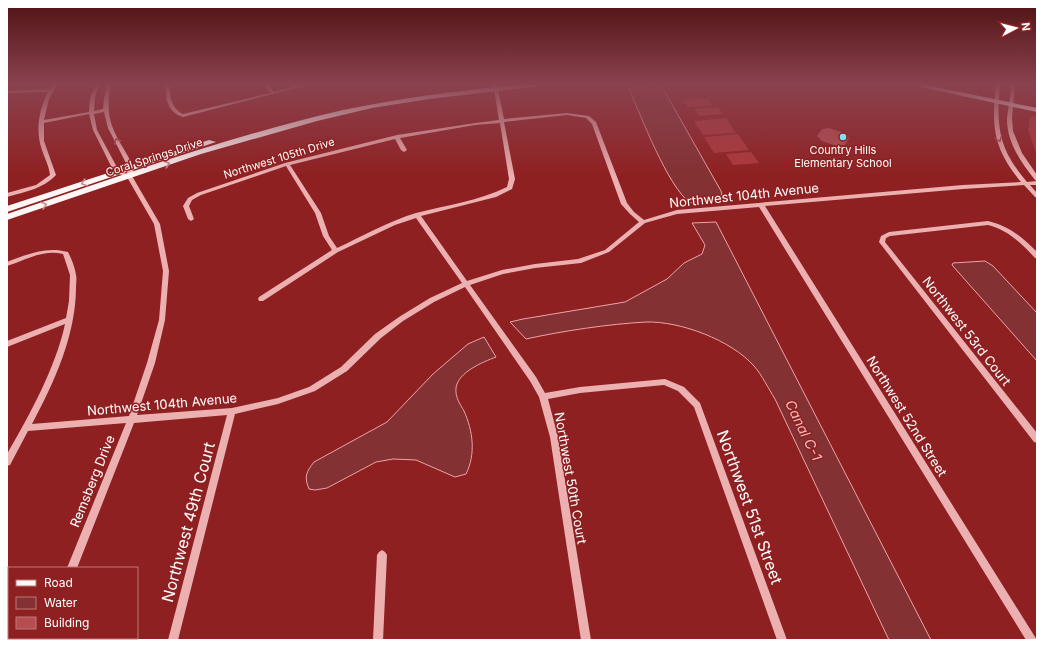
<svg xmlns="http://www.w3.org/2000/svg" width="1044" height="647" font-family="Inter,sans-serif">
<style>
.green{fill:#ae383b}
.water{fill:#833132;stroke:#eea3a7}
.building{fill:#b84d50}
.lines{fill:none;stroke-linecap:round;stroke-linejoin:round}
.minor{fill:#ecb0b1;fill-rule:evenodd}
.major{fill:#fff6f5;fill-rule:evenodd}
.oneway{stroke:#b05254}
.oneway2{stroke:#c78b8c}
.poi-dot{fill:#71e7f9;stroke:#8f2022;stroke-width:1.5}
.labels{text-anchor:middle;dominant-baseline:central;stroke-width:3;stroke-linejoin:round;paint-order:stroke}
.far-poi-label{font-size:11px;fill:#fff;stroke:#8f2022}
.far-street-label{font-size:11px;fill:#fff;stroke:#8f2022}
.street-label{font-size:13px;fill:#fff;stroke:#8f2022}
.water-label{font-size:14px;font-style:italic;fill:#f3bcbe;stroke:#8f2022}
.near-street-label{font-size:16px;fill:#fff;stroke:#8f2022}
</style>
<rect width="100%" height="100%" fill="#8f2022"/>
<g class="green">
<polygon points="707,98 712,105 687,107 683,100"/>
<polygon points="718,107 723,114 699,116 694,109"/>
<polygon points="1037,116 1037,155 1028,130 1030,117"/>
<polygon points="726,118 736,133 703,135 694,121"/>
<polygon points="738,134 749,150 714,153 704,137"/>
<polygon points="751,152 759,163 733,165 726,154"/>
</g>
<g class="water">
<path d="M661 85 721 191 722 195 690 203C667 185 642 118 629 89L646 86Z"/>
<path d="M716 222 931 640H889L775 399C768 388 762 375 754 366 731 340 680 321 646 322 609 324 562 331 526 339L510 322 523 319 625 302 667 279 684 263 702 254 705 245 692 223Z"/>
<polygon points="985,261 993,266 1037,313 1037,361 952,265 953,263"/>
<path d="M484 337 496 357C483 362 458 372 456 388 455 397 460 404 464 411 473 431 476 454 466 474L455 477 416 460 393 459 376 462 327 488 315 490 309 489C304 477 306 472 314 462L387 422 433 374 468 344Z"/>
</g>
<polygon class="building" points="829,128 844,133 849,138 845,145 837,146 822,141 817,136 822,129"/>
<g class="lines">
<g class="minor">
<path d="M53 85H57L49 99 44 120 89 112 90 98 95 85H99L95 98 94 111 103 109 104 98 107 85H111C103 124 117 135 134 167L132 176 160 224 169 271 165 320 155 363 137 415 232 408 278 398 309 387 341 367 375 334 399 317 430 298 462 283 416 218 395 225 338 252 263 301H259L258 299 259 297 332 250 323 236 315 213 286 166 201 195 192 200 189 206 194 219 191 221 188 219 183 206 188 198 197 193 285 163 397 135 475 123 499 120 494 89 491 85H496L498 89 504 119 567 113 589 116 596 122 627 203 634 212 644 220 677 210 963 185 1021 182C994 149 991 128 996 85H1000C996 128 999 149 1027 182L1037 181V185H1030L1037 193V198L1035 197 1024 185 963 189 765 206 1037 640H1026L759 207 677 214 645 223 609 252 581 263 535 268 503 274 470 285 536 377 545 393 580 387 665 379 684 387 700 403 787 640H777L694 407 678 391 664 385 580 393 548 399 558 437 591 640H581L550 437 539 397 530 381 465 287 434 302 403 321 381 338 347 371 315 391 278 404 235 414 178 640H168L227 415 134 423 77 568H67L126 423 28 431 10 465 7 466V454C29 416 56 367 65 324L7 347V341L66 318 69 301 70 275 63 254C43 249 26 260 7 266V262C28 254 46 246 68 252 71 258 75 267 76 275 77 279 76 283 76 287 76 335 54 383 32 424L129 416 147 363 159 320 163 271 154 224 127 177 114 172 93 130 89 114 44 123V141L56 175C43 189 24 192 7 197V193L36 185 50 175C49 166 45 159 42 150 35 130 39 110 48 92L7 93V91L50 89ZM104 112 108 128 128 167 127 174 119 171 97 130 94 114ZM567 115 586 118 592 124 621 204 630 214 639 222 605 250 578 259 535 264 502 270 467 281 421 216 496 197 512 189 515 179 504 122ZM500 123 509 179 507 187C479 201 447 205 416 213 389 221 363 236 337 248L329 236 321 213 290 165 395 139 401 150 404 152 407 150 400 138 475 125Z"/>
<path d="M166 85H170C169 96 172 109 183 114L270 93 265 85H269L274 92 299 85H308L183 117C169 114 164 98 166 85Z"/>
<path d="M1011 85H1015L1012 118 1013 131 1022 153 1037 175V181L1035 180C1021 162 1007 143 1007 119 1008 108 1011 97 1011 85Z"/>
<path d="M988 221C1009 226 1022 237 1037 252V258H1035C1021 243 1008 230 988 225L890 236 886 238 885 242 1037 433V443L1034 442 879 242 881 236 889 232Z"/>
<polygon points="382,550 385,552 387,555 383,640 373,640 377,555 379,552"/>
<rect x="39" y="638" width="10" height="2"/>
</g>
<g class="major">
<path d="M514 85H548L429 99 372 108 317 121 201 154 7 220V214C118 177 229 136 343 110 399 98 456 91 514 85Z"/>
<polygon points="912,85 926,85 1037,108 1037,112"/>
<polygon points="209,140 216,142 7,212 7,206"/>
</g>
</g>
<defs><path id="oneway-chevron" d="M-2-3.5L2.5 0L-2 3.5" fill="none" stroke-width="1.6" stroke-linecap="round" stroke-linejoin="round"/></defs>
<g class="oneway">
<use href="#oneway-chevron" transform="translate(999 139) rotate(69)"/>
<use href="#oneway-chevron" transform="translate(117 141) rotate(-118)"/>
</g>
<g class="oneway2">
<use href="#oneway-chevron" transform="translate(167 164) rotate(-18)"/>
<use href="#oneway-chevron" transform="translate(84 183) rotate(161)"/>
<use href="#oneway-chevron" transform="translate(44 205) rotate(-19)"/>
</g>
<linearGradient id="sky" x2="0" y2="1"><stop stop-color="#4f1213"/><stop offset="0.48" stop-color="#8a424f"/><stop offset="1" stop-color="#8a424f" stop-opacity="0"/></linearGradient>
<rect width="1044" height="176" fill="url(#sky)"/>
<circle class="poi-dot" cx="843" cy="137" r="4"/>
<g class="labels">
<g class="far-poi-label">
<text x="843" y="150">Country Hills<tspan x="843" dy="13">Elementary School</tspan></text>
</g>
<g class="far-street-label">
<text transform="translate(154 157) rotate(-18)">Coral Springs Drive</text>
<text transform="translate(279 158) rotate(-17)">Northwest 105th Drive</text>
</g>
<g class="street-label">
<text transform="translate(744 195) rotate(-6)">Northwest 104th Avenue</text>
<text transform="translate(967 331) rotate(52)">Northwest 53rd Court</text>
<text transform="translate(162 404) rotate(-5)">Northwest 104th Avenue</text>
<text transform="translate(907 416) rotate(58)">Northwest 52nd Street</text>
<text transform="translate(571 478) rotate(80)">Northwest 50th Court</text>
<text transform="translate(92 481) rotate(-68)">Remsberg Drive</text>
</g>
<g class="water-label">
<text transform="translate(804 430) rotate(64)">Canal C-1</text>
</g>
<g class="near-street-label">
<text transform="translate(750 507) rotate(70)">Northwest 51st Street</text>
<text transform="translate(188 522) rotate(-75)">Northwest 49th Court</text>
</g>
</g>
<rect width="1044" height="647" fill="none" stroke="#ffffff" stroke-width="16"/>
<rect x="8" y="567" width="130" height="72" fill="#8f2022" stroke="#bc797a"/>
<rect x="16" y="580" width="20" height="6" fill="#fff6f5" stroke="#bc797a"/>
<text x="44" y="587" font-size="12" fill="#ffffff">Road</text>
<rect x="16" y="597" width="20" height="12" fill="#833132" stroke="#bc797a"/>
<text x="44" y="607" font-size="12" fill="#ffffff">Water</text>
<rect x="16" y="617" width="20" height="12" fill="#b84d50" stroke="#bc797a"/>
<text x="44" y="627" font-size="12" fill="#ffffff">Building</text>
<g transform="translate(1016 28) rotate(83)" stroke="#8f2022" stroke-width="3" paint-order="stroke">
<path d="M0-3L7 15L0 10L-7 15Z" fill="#ffffff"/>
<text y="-6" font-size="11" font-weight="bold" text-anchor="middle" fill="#ffffff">N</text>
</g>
</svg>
